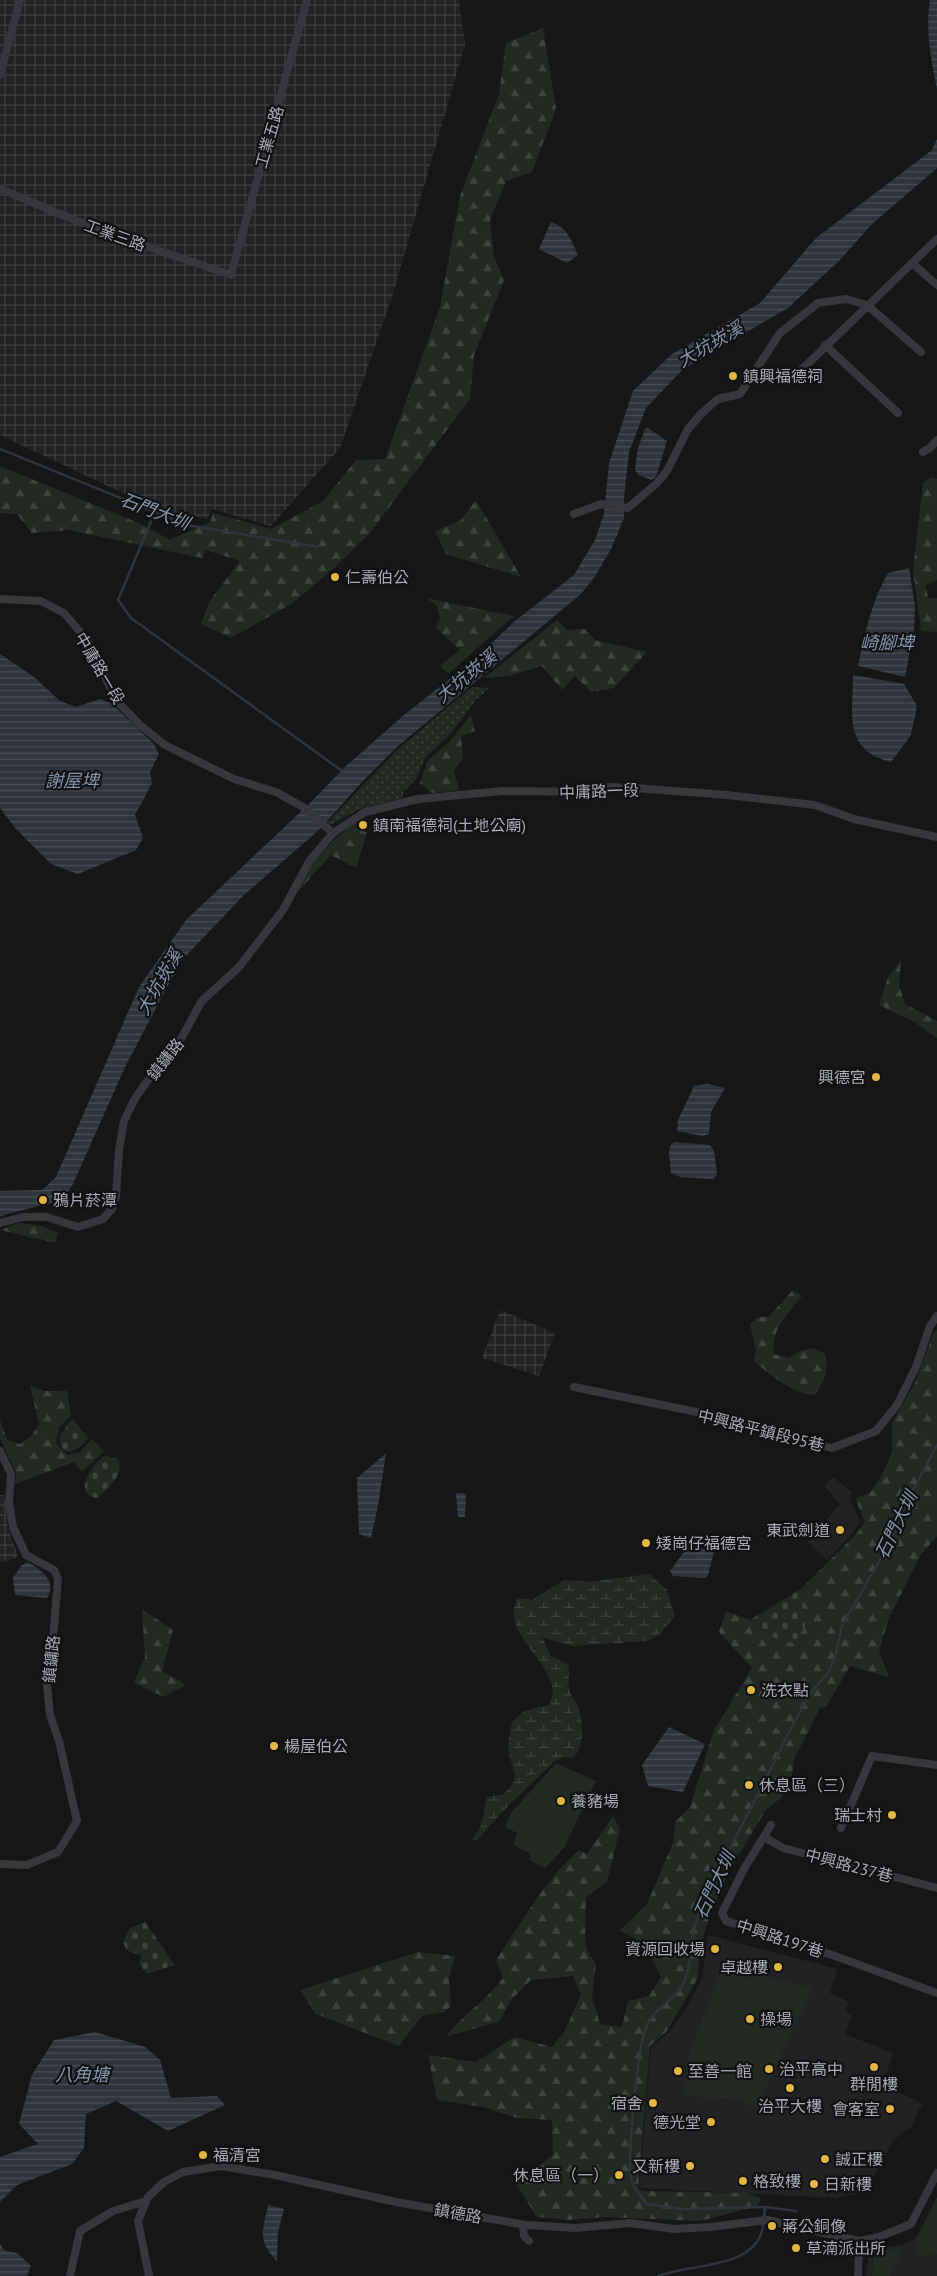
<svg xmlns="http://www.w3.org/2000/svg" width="937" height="2276" font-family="'PT Sans','Noto Sans TC',sans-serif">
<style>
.built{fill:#222224}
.industrial{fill:url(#industrial-grid)}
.grass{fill:#222a23}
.forest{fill:url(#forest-firs)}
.wetland{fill:url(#wetland-marsh)}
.cemetery{fill:url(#cemetery-stones)}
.park{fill:url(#park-dots)}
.water{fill:url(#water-rules)}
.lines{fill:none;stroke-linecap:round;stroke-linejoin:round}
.stream{stroke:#2f353c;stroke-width:2.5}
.minor{stroke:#37373c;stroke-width:8}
.poi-dot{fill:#e0b745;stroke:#111112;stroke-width:2}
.labels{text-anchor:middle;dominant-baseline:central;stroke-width:4.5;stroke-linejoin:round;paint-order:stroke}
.street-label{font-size:16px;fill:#a9acb6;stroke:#111112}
.poi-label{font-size:16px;fill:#a9acb6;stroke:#111112;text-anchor:start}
.water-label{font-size:18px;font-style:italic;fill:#8397ad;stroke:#111112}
</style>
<defs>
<pattern id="industrial-grid" width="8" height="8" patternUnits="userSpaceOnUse" patternTransform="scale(1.25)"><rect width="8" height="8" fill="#222224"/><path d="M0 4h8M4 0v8" fill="none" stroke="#3f3f42"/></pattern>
<pattern id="forest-firs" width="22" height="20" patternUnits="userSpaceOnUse" patternTransform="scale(1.25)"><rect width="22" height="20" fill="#222a23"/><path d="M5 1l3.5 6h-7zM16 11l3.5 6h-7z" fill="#3f4641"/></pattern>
<pattern id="wetland-marsh" width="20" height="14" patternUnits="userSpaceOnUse" patternTransform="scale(1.25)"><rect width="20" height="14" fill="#222a23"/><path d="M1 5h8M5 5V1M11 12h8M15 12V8" fill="none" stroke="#3f4641"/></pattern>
<pattern id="cemetery-stones" width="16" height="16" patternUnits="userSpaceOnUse" patternTransform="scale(1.25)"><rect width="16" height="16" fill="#222a23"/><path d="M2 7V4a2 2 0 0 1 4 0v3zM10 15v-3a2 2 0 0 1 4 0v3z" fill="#3f4641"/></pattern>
<pattern id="park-dots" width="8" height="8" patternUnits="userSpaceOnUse" patternTransform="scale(1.25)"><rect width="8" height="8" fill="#222a23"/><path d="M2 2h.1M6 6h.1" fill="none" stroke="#3f4641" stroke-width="1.8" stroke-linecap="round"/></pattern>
<pattern id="water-rules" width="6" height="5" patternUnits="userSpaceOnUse" patternTransform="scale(1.25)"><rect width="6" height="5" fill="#2f353c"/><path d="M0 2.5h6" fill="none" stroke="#4a5056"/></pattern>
</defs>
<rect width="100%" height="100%" fill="#161617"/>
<g class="built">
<polygon points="833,1477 852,1492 850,1499 860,1521 852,1534 827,1560 808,1542 840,1504 824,1486"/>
<polygon points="708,1935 837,1969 830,1993 849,2002 845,2011 852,2015 845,2034 893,2053 883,2085 923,2104 917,2113 910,2130 907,2129 893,2141 866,2191 836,2198 639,2188 651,2047 669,2032 688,2006 702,1978"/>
<polygon points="937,2197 937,2276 866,2276 868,2257 871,2250 906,2244 916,2238"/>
</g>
<g class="industrial">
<polygon points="0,0 459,0 465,45 392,297 340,448 271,526 212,509 208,518 169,515 0,435"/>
<polygon points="500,1310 555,1333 539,1376 482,1358"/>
<polygon points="0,1495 4,1495 8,1527 18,1557 0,1563"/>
</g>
<g class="grass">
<polygon points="556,1763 596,1781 564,1848 545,1868 529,1860 531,1854 513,1845 517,1833 505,1827 511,1813"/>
<polygon points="724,1968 813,1987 756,2110 739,2099 683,2096 690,2051 714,1989"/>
<polygon points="937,2197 937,2254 916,2256 917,2238"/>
<polygon points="903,2248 890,2276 872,2276 875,2253"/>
</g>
<g class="forest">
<polygon points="543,28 556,109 532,172 506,181 490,220 494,257 504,280 474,355 470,399 370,533 334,568 293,603 231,638 201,624 209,602 240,561 206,550 202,558 69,530 32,533 17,514 0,513 0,466 141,524 170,540 210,522 213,513 271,529 323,501 356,460 385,459 440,307 460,196 499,94 506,43"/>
<polygon points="931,477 937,479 937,580 926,585 928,598 937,598 937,632 921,631 913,570 923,483"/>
<polygon points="476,500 521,577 446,554 435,531 461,520"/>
<polygon points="426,598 514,616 448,674 440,666 460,650 435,627 440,619 437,606"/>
<polygon points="557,620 567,630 585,629 595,640 647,652 614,688 591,692 575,676 562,690 542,666 509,676 484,678"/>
<polygon points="471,715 475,731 461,736 463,758 454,771 459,790 432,793 420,783 428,760 448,743"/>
<polygon points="357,821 356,828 367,833 356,868 331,855 293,897 312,862 338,836"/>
<polygon points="901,960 899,985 905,1004 937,1021 937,1038 913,1021 879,1005 888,977"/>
<polygon points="19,1223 41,1226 58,1233 55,1243 0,1230"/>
<path d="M793 1290 802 1296C787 1316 771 1328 774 1354L788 1358 801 1351 814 1348 825 1354C829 1371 825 1381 814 1395 793 1394 770 1375 754 1361L756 1351 750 1324 757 1318 769 1316Z"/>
<path d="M937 1330V1536L920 1556 889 1618 879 1651 889 1677 850 1666 826 1707 820 1708 794 1759 792 1775 782 1797 765 1811 729 1871 711 1913 700 1946 698 1978 667 2031 650 2046 638 2189 645 2191 746 2193 761 2198 758 2206 700 2221 604 2217 568 2220 537 2217 516 2184 553 2155 552 2120 517 2118 483 2107 437 2100 428 2055 476 2062 514 2037 552 2047 564 2032 581 1995 573 1976 531 1980 511 2000 499 2022 447 2036C463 2014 487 2000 503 1978L496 1960C521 1923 545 1880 579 1850L587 1854 613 1816 620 1829 607 1882 586 1897 585 1941 587 1950 596 1964 592 1997 600 2024 622 2027 628 2001 649 1996 661 1977C649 1953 646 1941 619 1931L647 1904 674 1840 675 1822 690 1807 714 1730 752 1668 719 1632 726 1611 750 1620 782 1643 805 1605 801 1589 856 1534 865 1522 855 1498 870 1493 882 1475 892 1452V1423L915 1383 933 1334Z"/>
<polygon points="30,1385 43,1391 67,1391 71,1416 59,1427 56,1443 67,1455 80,1452 92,1439 104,1451 82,1472 74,1462 15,1484 16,1472 0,1438 0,1420 7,1440 20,1444 32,1435 39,1425"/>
<polygon points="142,1609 173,1630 162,1671 186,1685 164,1697 134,1683 145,1657"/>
<polygon points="418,1952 455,1956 449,1979 451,2006 445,2012 422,2016 399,2046 316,2014 300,1990"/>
</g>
<path class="wetland" d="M649 1574 667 1590 675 1616 659 1635 647 1641 571 1646 542 1637 550 1655 569 1665C569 1672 568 1681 569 1689 570 1695 575 1700 578 1706 583 1720 585 1748 573 1758L564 1757 555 1761 506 1808 476 1841 472 1840 481 1826 487 1797 504 1794C521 1776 514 1775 509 1754 507 1744 510 1732 512 1722L524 1711 548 1705C572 1672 495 1636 518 1598L532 1600 564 1580 588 1582Z"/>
<g class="cemetery">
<path d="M72 1419 89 1438C78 1450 61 1462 59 1437Z"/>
<path d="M105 1456 118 1459C125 1475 108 1489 97 1498 71 1495 93 1463 105 1456Z"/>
<polygon points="801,1589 805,1605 805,1626 796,1641 782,1643 750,1620"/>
<path d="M145 1922 175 1965 147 1974 139 1964 142 1955C132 1953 126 1952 123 1942L130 1928Z"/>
</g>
<polygon class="park" points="472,687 489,688 476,700 451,733 425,758 416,779 403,792 403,798 362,808 330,825 327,823 397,750"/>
<g class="water">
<path d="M930 0H937V89C931 59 925 30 930 0Z"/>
<polygon points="937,139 937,168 871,225 839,261 788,308 683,369 646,408 629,452 624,498 624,518 612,547 594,578 581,594 398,746 362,782 320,829 244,895 181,961 125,1067 73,1184 62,1200 0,1216 0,1191 42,1190 56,1177 139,987 186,920 309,804 346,766 404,715 476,658 515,621 574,575 595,540 604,514 609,463 633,391 672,354 760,303 816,238 919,160 932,150"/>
<path d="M551 222C567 227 572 241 578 255L567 263 539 249Z"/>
<polygon points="648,428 667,441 656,477 651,480 639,475 635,470 638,448 645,429"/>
<path d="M909 568 915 607 914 630 905 677 858 666C865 633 871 603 888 573Z"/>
<polygon points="0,654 34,677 60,701 76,707 100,699 112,704 154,744 159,754 150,772 152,783 135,815 143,838 136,850 78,874 51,864 16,829 0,808"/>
<path d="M853 675 904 684 917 706 911 735 891 762C843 750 853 715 853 675Z"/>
<polygon points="707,1084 725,1088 711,1112 709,1134 702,1136 677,1131 678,1120 694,1086"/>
<polygon points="675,1142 710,1145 714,1151 717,1175 713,1179 680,1177 671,1173 669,1152 671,1144"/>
<polygon points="386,1453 378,1506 371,1538 359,1534 357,1478"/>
<polygon points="456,1493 466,1494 465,1517 458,1517"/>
<polygon points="690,1544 714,1552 708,1575 705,1578 673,1576 670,1571"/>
<path d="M27 1562C40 1568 58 1582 47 1598L15 1595 13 1578 21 1566Z"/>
<polygon points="669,1727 705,1744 683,1792 648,1786 642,1765"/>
<polygon points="95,2032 145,2047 160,2060 171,2098 217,2096 225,2105 168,2131 116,2101 86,2114 84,2148 72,2164 17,2185 0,2202 0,2157 38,2144 19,2124 32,2075 54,2040"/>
<path d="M268 2205 284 2209 278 2232 277 2261C257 2242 263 2229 268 2205Z"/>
<polygon points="0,2244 5,2251 17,2253 31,2266 27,2276 0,2276"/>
</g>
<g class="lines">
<g class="stream">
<polyline points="0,449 187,525 318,547"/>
<polyline points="155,512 118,600 131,618 342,771"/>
<path d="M796 2211 765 2207 681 2209 647 2204C642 2198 635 2190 632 2182 626 2161 638 2048 646 2027 655 2006 679 1999 686 1977 691 1964 690 1949 693 1936 695 1921 700 1909 706 1896L796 1719 811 1692 827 1675 835 1658 842 1626 889 1544 904 1507 937 1445"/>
<path d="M658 2276C688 2264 748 2269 761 2234 764 2226 764 2216 765 2207"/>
</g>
<g class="minor">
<polyline points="0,75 20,0"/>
<polyline points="0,189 96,229 231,275 307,0"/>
<polyline points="912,263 937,285"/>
<polyline points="825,345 898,413"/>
<polyline points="792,379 937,239"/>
<polyline points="923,452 930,448 937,440"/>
<polyline points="574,514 601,504 628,508 657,483 667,471 688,429 702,413 718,399 740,394 780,333 818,303 846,299 867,305 921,352"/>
<polyline points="0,599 41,601 64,613 88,641 116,700 140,725 165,745 234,779 276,792 303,807 333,833"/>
<polyline points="0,1223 23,1217 47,1217 78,1227 103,1219 112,1209 116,1196 119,1150 124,1121 134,1100 157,1067 181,1039 201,1002 239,967 283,910 310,860 333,833 365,812 418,799 502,791 590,792 609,787 635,788 727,795 815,805 854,819 937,837"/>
<polyline points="574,1387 731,1419 832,1448 876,1431 897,1405 916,1367 930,1326 937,1316"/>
<polyline points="0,1451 11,1474 9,1503 13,1527 26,1555 54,1570 58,1579 52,1650 46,1676 50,1715 59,1741 77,1821 58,1852 27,1865 0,1864"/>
<polyline points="771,1825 744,1869 722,1913 726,1921 835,1956 937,1993"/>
<polyline points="841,1828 872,1756 937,1765"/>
<polyline points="764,1837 783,1848 937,1888"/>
<polyline points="523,2225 524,2236 529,2241"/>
<polyline points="70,2276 80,2231 113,2211 146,2201"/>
<polyline points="149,2276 138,2221 148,2197 164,2182 183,2172 221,2166 275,2175 396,2202 526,2225 575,2228 630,2223 674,2229 710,2227 767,2220 859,2241"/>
<polyline points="858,2276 859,2241 879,2237 911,2224 937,2173"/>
</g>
</g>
<g class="poi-dot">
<circle cx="733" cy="376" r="5"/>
<circle cx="335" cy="577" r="5"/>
<circle cx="363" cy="825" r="5"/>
<circle cx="876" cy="1077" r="5"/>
<circle cx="43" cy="1200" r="5"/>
<circle cx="840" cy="1530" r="5"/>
<circle cx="646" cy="1543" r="5"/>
<circle cx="751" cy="1690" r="5"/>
<circle cx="274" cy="1746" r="5"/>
<circle cx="749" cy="1785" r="5"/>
<circle cx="561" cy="1801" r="5"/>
<circle cx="892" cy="1815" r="5"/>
<circle cx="715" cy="1949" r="5"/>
<circle cx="778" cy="1967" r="5"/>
<circle cx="750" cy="2019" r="5"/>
<circle cx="874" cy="2067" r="5"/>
<circle cx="769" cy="2069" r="5"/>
<circle cx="678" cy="2071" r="5"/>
<circle cx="790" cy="2088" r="5"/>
<circle cx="653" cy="2103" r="5"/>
<circle cx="890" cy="2109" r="5"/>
<circle cx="711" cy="2122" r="5"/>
<circle cx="203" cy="2155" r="5"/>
<circle cx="825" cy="2159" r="5"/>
<circle cx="690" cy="2166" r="5"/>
<circle cx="619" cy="2175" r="5"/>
<circle cx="743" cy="2181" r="5"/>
<circle cx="814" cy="2184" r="5"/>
<circle cx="772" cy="2226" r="5"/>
<circle cx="796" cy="2248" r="5"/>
</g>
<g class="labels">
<g class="street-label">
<text transform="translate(269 137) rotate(-74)">工業五路</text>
<text transform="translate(115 235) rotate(20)">工業三路</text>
<text transform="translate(100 668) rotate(59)">中庸路一段</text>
<text transform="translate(599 791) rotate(-2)">中庸路一段</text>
<text transform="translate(165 1059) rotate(-52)">鎮鏞路</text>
<text transform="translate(761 1430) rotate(14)">中興路平鎮段95巷</text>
<text transform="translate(51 1659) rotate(-84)">鎮鏞路</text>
<text transform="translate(849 1865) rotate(15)">中興路237巷</text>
<text transform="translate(780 1938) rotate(18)">中興路197巷</text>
<text transform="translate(458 2213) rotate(10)">鎮德路</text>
</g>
<g class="poi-label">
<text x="743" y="376">鎮興福德祠</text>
<text x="345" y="577">仁壽伯公</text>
<text x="373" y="825">鎮南福德祠(土地公廟)</text>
<text x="866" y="1077" text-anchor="end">興德宮</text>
<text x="53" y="1200">鴉片菸潭</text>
<text x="830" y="1530" text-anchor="end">東武劍道</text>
<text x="656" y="1543">矮崗仔福德宮</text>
<text x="761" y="1690">洗衣點</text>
<text x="284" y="1746">楊屋伯公</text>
<text x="759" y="1785">休息區（三）</text>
<text x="571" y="1801">養豬場</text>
<text x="882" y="1815" text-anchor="end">瑞士村</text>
<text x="705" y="1949" text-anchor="end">資源回收場</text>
<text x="768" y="1967" text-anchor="end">卓越樓</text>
<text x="760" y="2019">操場</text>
<text x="779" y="2069">治平高中</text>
<text x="688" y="2071">至善一館</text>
<text x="874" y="2084" text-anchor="middle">群閒樓</text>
<text x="643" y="2103" text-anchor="end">宿舍</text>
<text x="790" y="2106" text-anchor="middle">治平大樓</text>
<text x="880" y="2109" text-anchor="end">會客室</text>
<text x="701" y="2122" text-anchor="end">德光堂</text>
<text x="213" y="2155">福清宮</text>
<text x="835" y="2159">誠正樓</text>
<text x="680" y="2166" text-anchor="end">又新樓</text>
<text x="609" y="2175" text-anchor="end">休息區（一）</text>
<text x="753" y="2181">格致樓</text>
<text x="824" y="2184">日新樓</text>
<text x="782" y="2226">蔣公銅像</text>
<text x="806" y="2248">草湳派出所</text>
</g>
<g class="water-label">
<text transform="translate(710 344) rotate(-30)">大坑崁溪</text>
<text transform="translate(155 511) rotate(21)">石門大圳</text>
<text x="887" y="642">崎腳埤</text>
<text transform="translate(466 676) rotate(-39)">大坑崁溪</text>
<text x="72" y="780">謝屋埤</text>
<text transform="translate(159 982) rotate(-60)">大坑崁溪</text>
<text transform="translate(896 1525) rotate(-64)">石門大圳</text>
<text transform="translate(714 1885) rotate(-65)">石門大圳</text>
<text x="82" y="2074">八角塘</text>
</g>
</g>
</svg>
